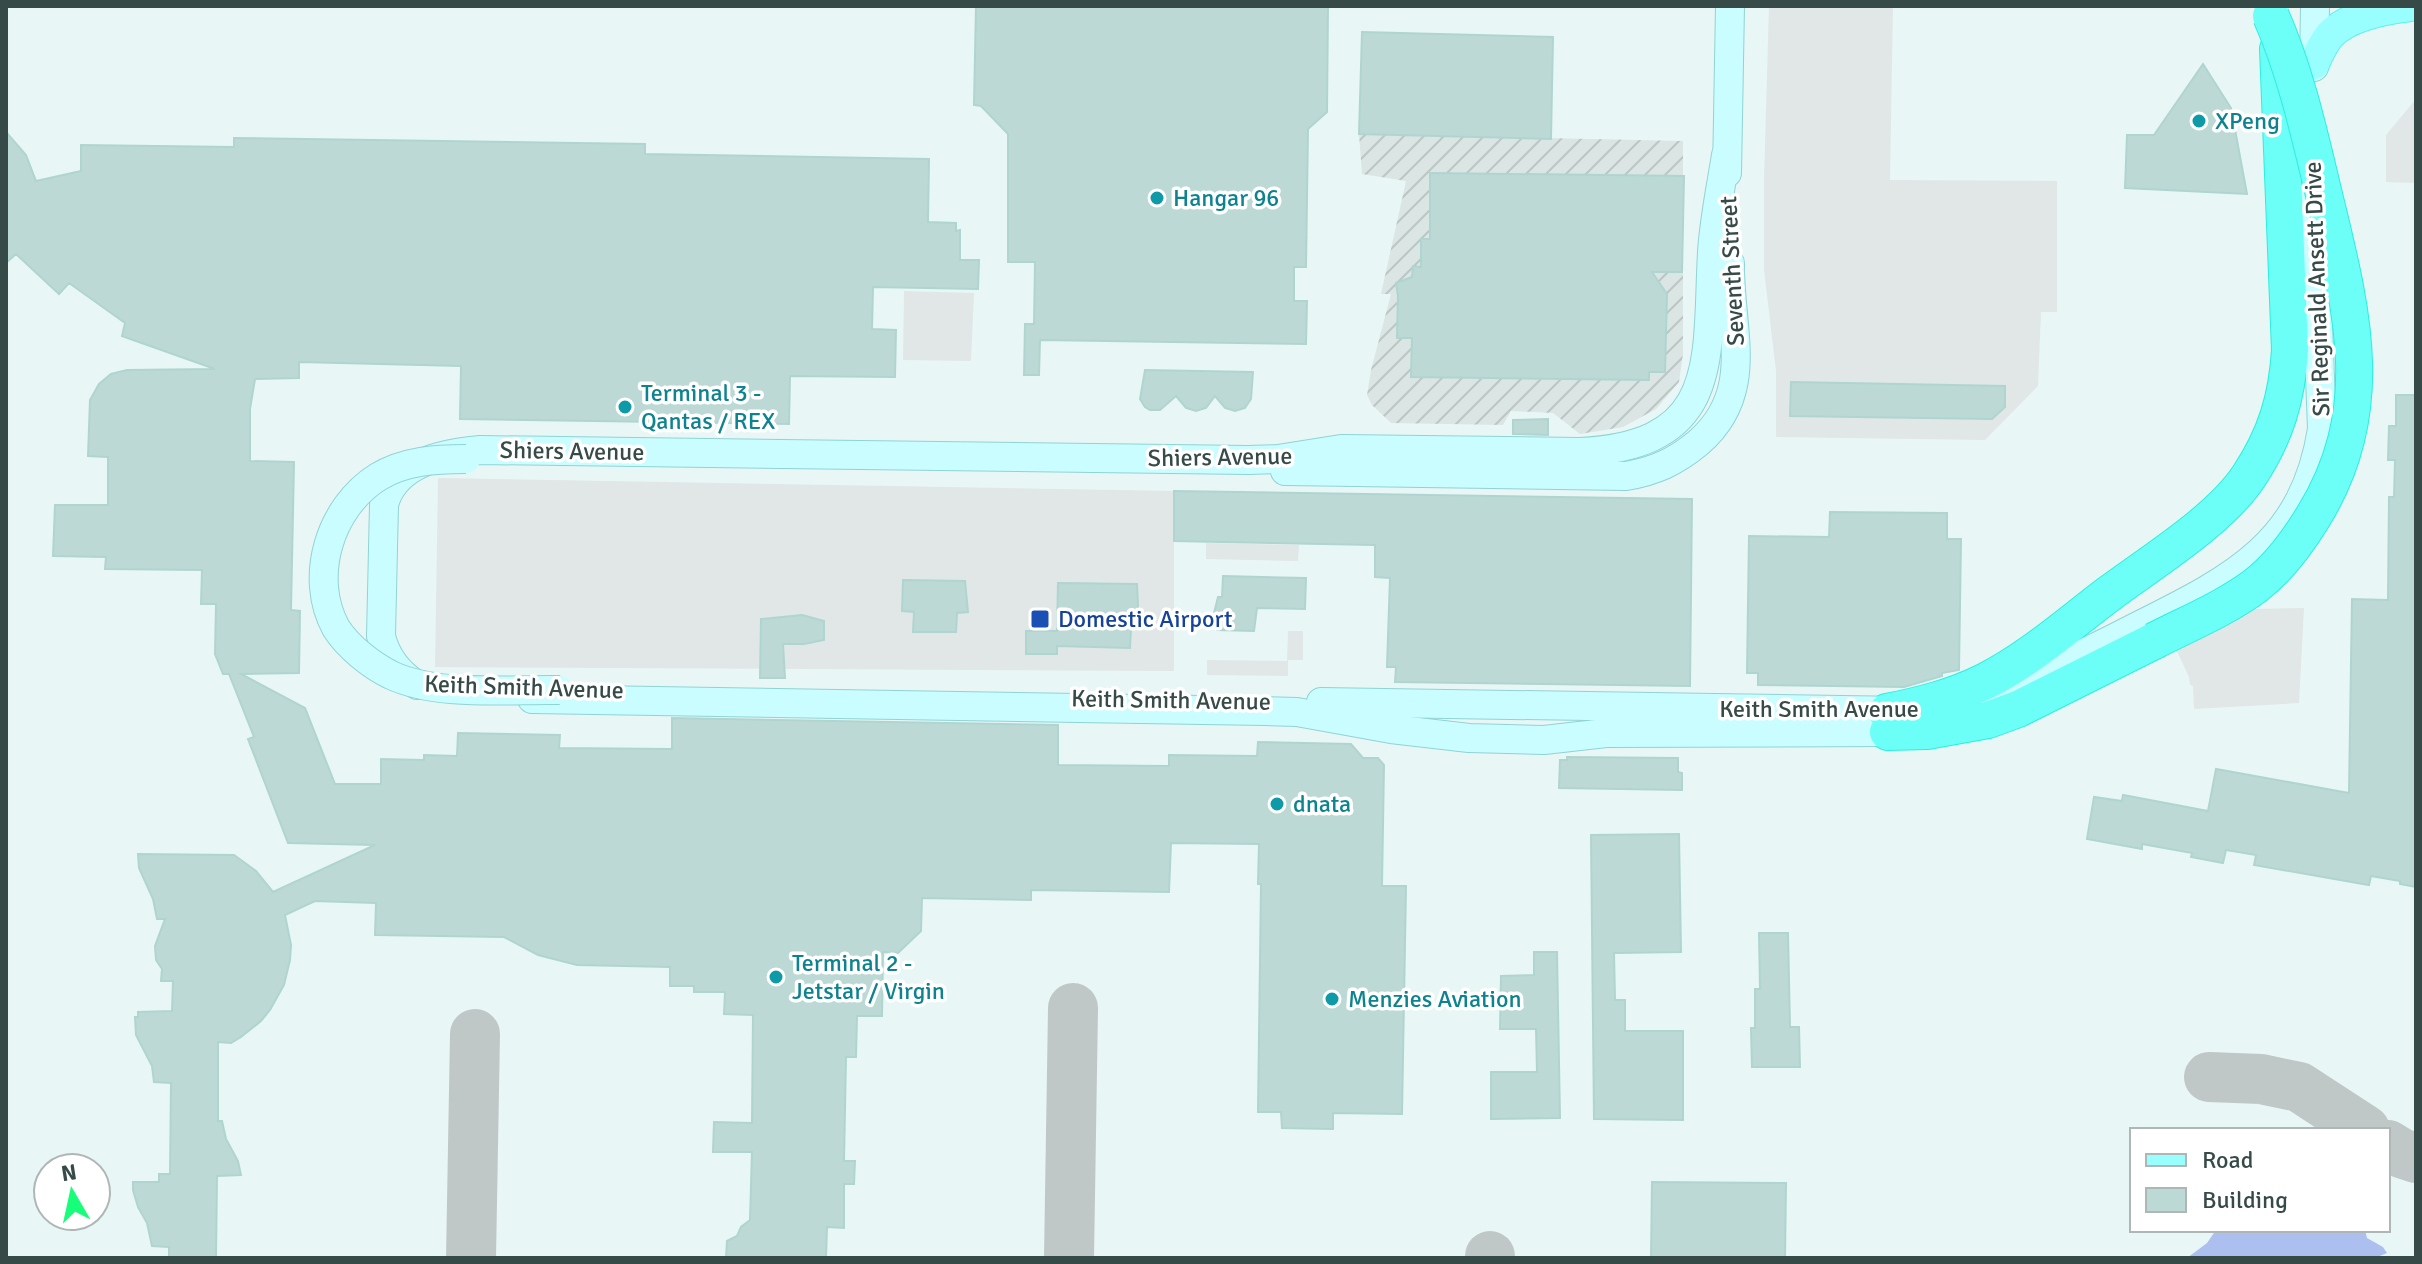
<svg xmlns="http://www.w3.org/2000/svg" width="2422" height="1264" font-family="Signika,sans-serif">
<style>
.industrial{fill:url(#industrial-furrows)}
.grass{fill:#adbfee}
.parking{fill:#e1e7e6}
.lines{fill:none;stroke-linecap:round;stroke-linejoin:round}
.taxiway{stroke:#c0c7c7;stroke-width:50}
.building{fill:#bdd9d6;stroke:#afd5d0;stroke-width:2}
.secondary-casing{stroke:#90d3d4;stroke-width:30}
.primary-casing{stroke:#5cf1ed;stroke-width:32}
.highway-casing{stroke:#2aefdd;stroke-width:38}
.secondary{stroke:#cafdff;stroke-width:28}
.primary{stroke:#99fffe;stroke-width:30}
.highway{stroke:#6bfff7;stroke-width:36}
.secondary-bridge-casing{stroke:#90d3d4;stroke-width:30;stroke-linecap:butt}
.highway-bridge-casing{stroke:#2aefdd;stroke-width:38;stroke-linecap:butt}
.secondary-bridge{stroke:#cafdff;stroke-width:28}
.highway-bridge{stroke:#6bfff7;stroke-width:36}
.culture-dot{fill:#0f9aa8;stroke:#fff;stroke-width:3}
.transit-dot{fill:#1a4fb4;stroke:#fff;stroke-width:3}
.labels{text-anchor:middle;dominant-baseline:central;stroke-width:7;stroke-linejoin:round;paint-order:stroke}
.culture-label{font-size:24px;fill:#0d838f;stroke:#fff;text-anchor:start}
.street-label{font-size:24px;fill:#364b48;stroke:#fff}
.transit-label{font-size:24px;fill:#164399;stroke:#fff;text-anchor:start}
</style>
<defs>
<pattern id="industrial-furrows" width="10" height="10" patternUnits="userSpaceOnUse" patternTransform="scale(2)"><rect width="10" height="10" fill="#dae5e4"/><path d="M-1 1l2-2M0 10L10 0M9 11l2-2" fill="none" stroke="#bcc6c5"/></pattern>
</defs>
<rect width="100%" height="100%" fill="#e9f6f6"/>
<polygon class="industrial" points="1359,134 1683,141 1683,354 1679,382 1656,409 1623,427 1580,434 1553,413 1511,411 1503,425 1391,423 1372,405 1367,395 1371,370 1391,294 1381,294 1406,181 1362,174"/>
<polygon class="grass" points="2216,1230 2365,1230 2367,1238 2383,1247 2387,1253 2375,1258 2187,1258 2207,1243"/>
<g class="parking">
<polygon points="1769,6 1893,6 1890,180 2057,181 2057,312 2041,312 2038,386 1985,440 1776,437 1776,371 1764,270 1764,179"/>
<polygon points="2416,99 2416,183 2386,182 2386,135"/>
<polygon points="904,291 974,293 971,361 903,360"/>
<polygon points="438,478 1174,491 1174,671 435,667"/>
<polygon points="1206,543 1299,545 1298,561 1206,559"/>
<polygon points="2304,608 2299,703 2194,709 2193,686 2190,685 2189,677 2175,647 2255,609"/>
<polygon points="1288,631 1303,631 1303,660 1288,660 1288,676 1207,675 1207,660 1287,661"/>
</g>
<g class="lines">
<g class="taxiway">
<polyline points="2209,1077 2261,1079 2299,1087 2365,1130"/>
<polyline points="2388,1145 2401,1153 2416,1158"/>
<polyline points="471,1258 475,1034"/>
<polyline points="1069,1258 1073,1008"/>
<polyline points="1490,1258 1490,1256"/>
</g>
</g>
<g class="building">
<polygon points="976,6 1328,6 1327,112 1308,129 1306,267 1294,267 1294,301 1307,301 1306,344 1040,340 1039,375 1024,375 1025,324 1034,324 1035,262 1008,262 1008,134 981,106 974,105"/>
<polygon points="1362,32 1553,37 1551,139 1359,134"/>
<polygon points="2203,64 2231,108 2247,194 2125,188 2127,135 2154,135"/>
<polygon points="6,132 26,155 36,181 81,171 81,145 234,147 234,138 645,144 645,154 929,159 928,222 956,223 956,231 960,230 960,260 979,260 978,289 873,287 872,329 896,330 895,377 790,376 789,424 460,419 461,366 299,362 299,378 255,379 250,409 250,461 294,462 291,610 300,611 299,673 241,674 305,708 335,784 381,784 381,759 424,760 424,755 457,756 458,733 560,735 559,748 672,749 672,718 1058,725 1058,765 1169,766 1169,755 1257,756 1258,742 1351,744 1363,758 1378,758 1384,765 1382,886 1406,886 1402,1114 1333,1113 1333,1129 1282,1128 1281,1112 1258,1112 1261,884 1258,884 1259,844 1171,843 1169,892 1031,890 1031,900 922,898 921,931 898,953 883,952 882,1016 857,1016 856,1057 846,1057 844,1161 855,1161 854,1184 844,1184 844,1228 827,1227 826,1258 726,1258 727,1241 737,1236 741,1227 750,1220 752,1152 713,1152 714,1122 752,1123 753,1015 724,1014 725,992 694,992 694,986 670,986 670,967 577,965 538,955 504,937 375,935 376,903 315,901 285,915 291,945 290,960 284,985 270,1010 261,1021 241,1037 231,1043 218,1042 218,1121 222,1121 226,1139 238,1161 241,1175 217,1176 216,1258 169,1258 169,1247 152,1246 147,1223 138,1207 133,1190 133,1182 159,1182 159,1174 170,1174 171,1083 154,1082 152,1066 136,1035 135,1017 138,1017 138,1012 172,1011 173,981 161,981 162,969 156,960 155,946 165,919 157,919 153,899 139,868 138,854 234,855 256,871 273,892 375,845 288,843 248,739 254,737 229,674 223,674 215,654 216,604 201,604 202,570 105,569 106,557 53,556 55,505 108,505 108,457 88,456 90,400 99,384 111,374 127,370 215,369 122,336 125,323 69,283 59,294 16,254 6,263"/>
<polygon points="1430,173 1684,176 1682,272 1652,272 1667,294 1665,372 1649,372 1649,380 1411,377 1412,338 1397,338 1398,296 1396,283 1412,277 1413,266 1421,267 1421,239 1430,239"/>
<polygon points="1145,370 1253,372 1251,399 1245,408 1235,411 1225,408 1215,396 1206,408 1196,411 1186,408 1176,396 1160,410 1150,410 1145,407 1140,399"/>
<polygon points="1791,382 2005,386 2005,407 1992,419 1790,416"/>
<polygon points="2396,395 2416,395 2416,887 2400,884 2400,881 2371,876 2369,885 2254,865 2256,855 2226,850 2223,863 2191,857 2192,853 2142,844 2142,849 2087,839 2094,797 2122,801 2123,795 2208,811 2216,769 2349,793 2352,599 2388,600 2389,497 2394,497 2395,460 2388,460 2389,426 2396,426"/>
<polygon points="1548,419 1548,435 1513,434 1513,420"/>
<polygon points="1174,491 1692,499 1690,686 1395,682 1396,667 1387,667 1390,578 1375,577 1375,545 1174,541"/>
<polygon points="1830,512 1947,513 1947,539 1961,539 1959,670 1942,673 1942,676 1904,687 1758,685 1758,673 1747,673 1749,536 1829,537"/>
<polygon points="1223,576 1306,578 1305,609 1257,608 1254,631 1217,630 1214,613 1218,597 1222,597"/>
<polygon points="903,580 965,581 968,612 957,613 956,632 913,632 914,612 902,611"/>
<polygon points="1058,583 1137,584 1139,628 1131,629 1130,648 1057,646 1057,654 1026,654 1026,631 1057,631"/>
<polygon points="802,615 824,621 824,640 804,644 783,644 785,678 760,678 761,619"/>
<polygon points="1567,757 1678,758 1678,772 1682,773 1682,790 1559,788 1560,760 1567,760"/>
<polygon points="1679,834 1681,952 1614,953 1615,1000 1625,1000 1625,1031 1683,1031 1683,1120 1594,1119 1591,835"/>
<polygon points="1759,933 1788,933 1790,1027 1799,1027 1800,1067 1752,1067 1751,1028 1755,1028 1755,989 1760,989"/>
<polygon points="1534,952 1557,952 1560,1118 1491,1119 1491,1072 1537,1072 1536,1029 1500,1029 1501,976 1534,975"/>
<polygon points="1652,1182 1786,1183 1785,1258 1651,1258"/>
</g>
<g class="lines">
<g class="secondary-casing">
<g id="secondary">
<polyline points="2314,67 2315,6"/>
<polyline points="1727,173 1730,6"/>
<path d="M1285 471 1626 476C1655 471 1675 462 1698 443 1757 392 1729 330 1730 263"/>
<path d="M2035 674C2071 661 2106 642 2140 625 2234 578 2304 543 2322 429L2313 193"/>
<path d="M417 685C398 673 386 657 381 636L384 505C394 463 443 453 480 450L1248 460 1278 459 1341 449 1580 452C1722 445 1706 360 1712 252 1714 219 1721 187 1726 155"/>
<polyline points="532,699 1264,711 1297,712 1391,729 1469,738 1544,740 1606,733 1888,732 1908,730"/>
<polyline points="1321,702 1907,711"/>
<polyline points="1986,708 2050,669"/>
</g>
</g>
<g class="primary-casing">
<path id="primary" d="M2314 64C2318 54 2323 44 2330 35 2348 16 2385 9 2410 6"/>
</g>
<g class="highway-casing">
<g id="highway">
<path d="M1887 712C1922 705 1954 697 1986 681 2031 658 2070 623 2110 593 2153 561 2220 520 2249 476 2276 435 2287 398 2290 350L2278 49"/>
<polyline points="1888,732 1927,731 1988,720 2018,709 2154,641"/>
</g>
</g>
<use href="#secondary" class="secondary"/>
<use href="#primary" class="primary"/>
<use href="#highway" class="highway"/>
<g class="secondary-bridge-casing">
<path id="secondary-bridge" d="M466 459C435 459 404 461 378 477 330 507 308 577 336 628 348 647 371 665 391 675 438 697 509 689 560 690"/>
</g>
<g class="highway-bridge-casing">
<path id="highway-bridge" d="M2154 641C2187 624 2224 609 2255 586 2279 568 2297 543 2313 517 2377 414 2354 318 2327 207 2311 142 2298 78 2271 16"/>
</g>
<use href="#secondary-bridge" class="secondary-bridge"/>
<use href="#highway-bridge" class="highway-bridge"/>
</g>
<g class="culture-dot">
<circle cx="2199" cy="121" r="8"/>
<circle cx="1157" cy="198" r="8"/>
<circle cx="625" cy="407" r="8"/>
<circle cx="1277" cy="804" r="8"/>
<circle cx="776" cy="977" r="8"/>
<circle cx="1332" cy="999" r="8"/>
</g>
<rect class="transit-dot" x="1030" y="609" width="20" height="20" rx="4"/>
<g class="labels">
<g class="culture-label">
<text x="2215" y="121">XPeng</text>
<text x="1173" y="198">Hangar 96</text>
<text x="641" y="393">Terminal 3 -<tspan x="641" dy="28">Qantas / REX</tspan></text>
<text x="1293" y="804">dnata</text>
<text x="792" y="963">Terminal 2 -<tspan x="792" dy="28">Jetstar / Virgin</tspan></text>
<text x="1348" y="999">Menzies Aviation</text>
</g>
<g class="street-label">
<text transform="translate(1732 271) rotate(-93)">Seventh Street</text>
<text transform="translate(2317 289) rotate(-92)">Sir Reginald Ansett Drive</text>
<text transform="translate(572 451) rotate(1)">Shiers Avenue</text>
<text transform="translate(1220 457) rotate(-1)">Shiers Avenue</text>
<text transform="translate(524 687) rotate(2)">Keith Smith Avenue</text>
<text transform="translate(1171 700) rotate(1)">Keith Smith Avenue</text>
<text x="1819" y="709">Keith Smith Avenue</text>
</g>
<g class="transit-label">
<text x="1058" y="619">Domestic Airport</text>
</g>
</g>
<rect width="2422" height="1264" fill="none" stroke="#364b48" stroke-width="16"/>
<rect x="2130" y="1128" width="260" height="104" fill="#ffffff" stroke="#afb7b6" stroke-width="2"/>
<rect x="2146" y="1154" width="40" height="12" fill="#99fffe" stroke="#afb7b6" stroke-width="2"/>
<text x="2202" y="1168" font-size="24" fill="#364b48">Road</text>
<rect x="2146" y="1188" width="40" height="24" fill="#bdd9d6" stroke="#afb7b6" stroke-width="2"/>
<text x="2202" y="1208" font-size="24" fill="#364b48">Building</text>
<g transform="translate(72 1192) rotate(351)"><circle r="38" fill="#ffffff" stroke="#afb7b6" stroke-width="2"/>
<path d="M0-6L14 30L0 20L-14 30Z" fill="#17ff7a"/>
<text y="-12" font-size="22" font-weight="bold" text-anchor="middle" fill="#364b48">N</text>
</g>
</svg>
